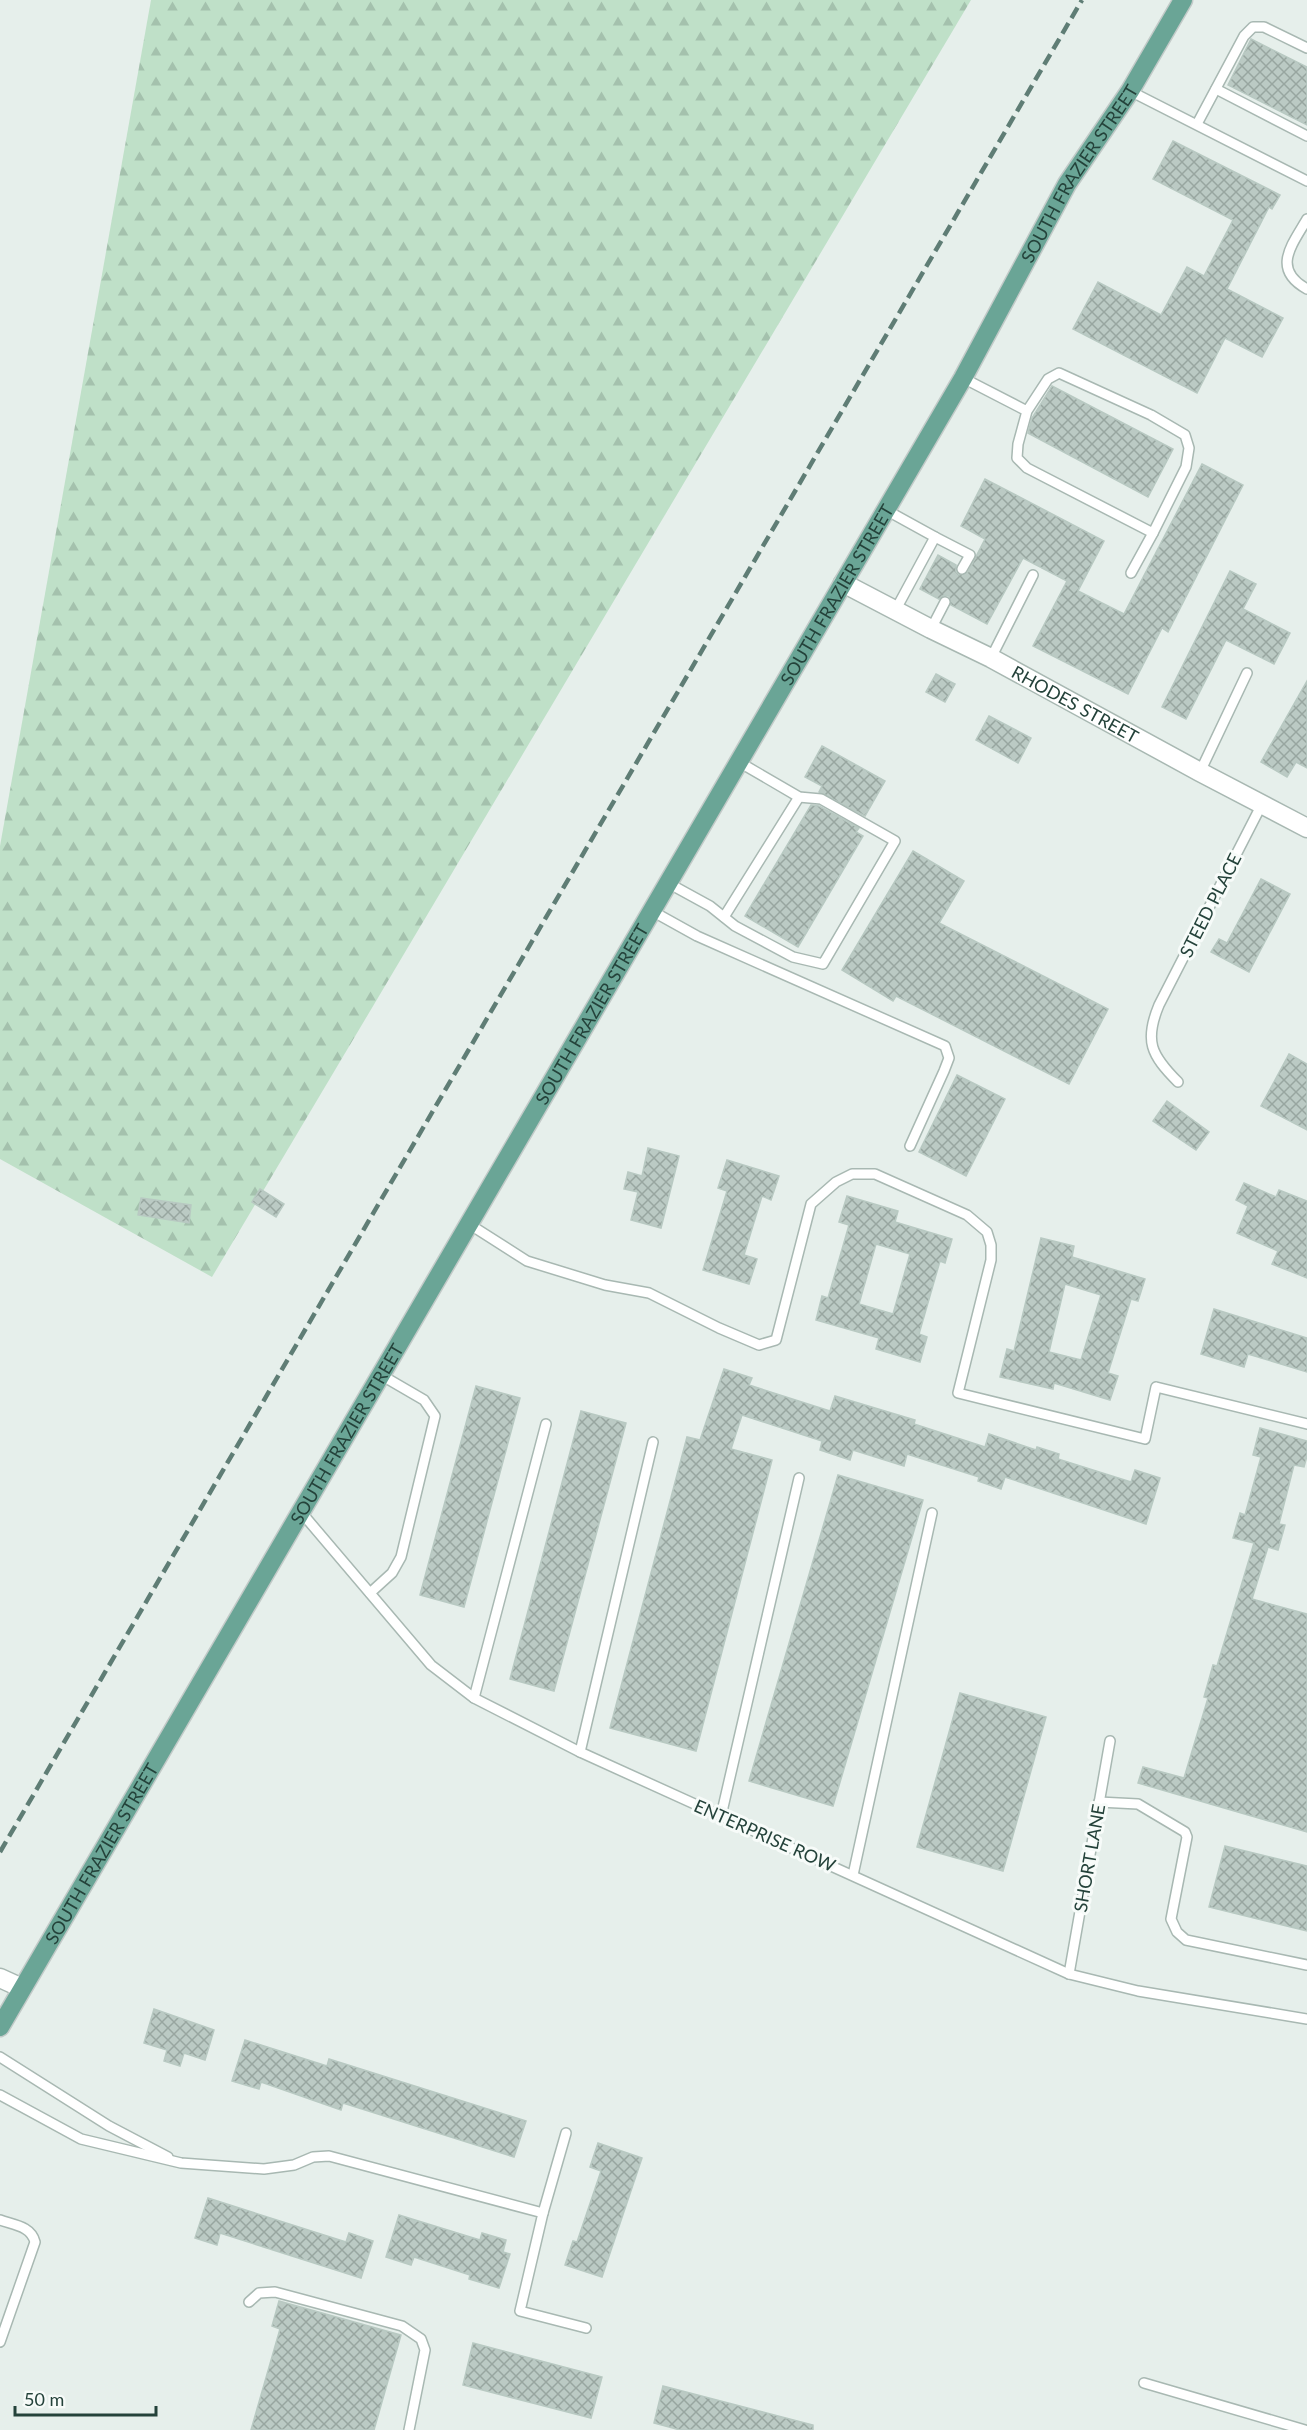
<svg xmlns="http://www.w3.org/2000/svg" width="1307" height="2430" font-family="Lato,sans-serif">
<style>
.forest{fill:url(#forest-firs)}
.building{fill:url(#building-cross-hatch);stroke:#b8c9c2;stroke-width:1.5;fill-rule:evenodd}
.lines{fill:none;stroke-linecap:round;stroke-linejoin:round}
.service-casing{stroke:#a8b8b2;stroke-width:12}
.minor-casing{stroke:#a8b8b2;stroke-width:21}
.tertiary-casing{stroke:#a8b8b2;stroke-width:21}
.primary-casing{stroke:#c2cac8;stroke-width:21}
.service{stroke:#fff;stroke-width:9}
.minor{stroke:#fff;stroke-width:18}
.tertiary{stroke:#fff;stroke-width:18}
.primary{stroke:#6aa596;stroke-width:18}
.rail{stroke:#5f7d75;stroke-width:4.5;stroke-dasharray:12 6;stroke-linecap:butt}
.labels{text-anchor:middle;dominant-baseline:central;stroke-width:6;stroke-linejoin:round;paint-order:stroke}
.street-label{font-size:18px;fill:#24423a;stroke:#f7fbf9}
</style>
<defs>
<pattern id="forest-firs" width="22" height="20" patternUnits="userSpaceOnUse" patternTransform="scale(1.5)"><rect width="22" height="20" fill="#bfe0c8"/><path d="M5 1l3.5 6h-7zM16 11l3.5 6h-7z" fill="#a4c1ad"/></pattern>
<pattern id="building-cross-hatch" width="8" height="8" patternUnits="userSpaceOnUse" patternTransform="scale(1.5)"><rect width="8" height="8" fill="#bbcac4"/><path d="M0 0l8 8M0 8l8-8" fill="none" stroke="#98a6a0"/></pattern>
</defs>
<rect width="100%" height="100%" fill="#e6efeb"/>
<polygon class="forest" points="151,0 971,0 212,1277 0,1159 0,846"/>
<g class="building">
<polygon points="1251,39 1307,67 1307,125 1228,85"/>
<polygon points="1173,141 1280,195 1272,209 1269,207 1227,289 1283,318 1262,357 1225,338 1197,393 1073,329 1098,282 1161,315 1187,267 1204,276 1233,220 1153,179"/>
<polygon points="1052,386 1173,449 1148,497 1028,433 1032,418"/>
<polygon points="1202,464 1243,485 1168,632 1162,628 1128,694 1033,646 1067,581 1023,558 987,624 951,605 949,596 944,595 939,599 920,589 938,555 956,565 956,572 959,575 968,572 985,539 961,526 985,479 1104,541 1078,591 1124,614"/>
<polygon points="1230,571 1256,584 1243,609 1290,633 1274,664 1226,640 1186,719 1162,707"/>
<polygon points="936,674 955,684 945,702 926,692"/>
<polygon points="1307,681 1307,768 1296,762 1287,777 1261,762"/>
<polygon points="989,716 1031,738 1018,763 976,740"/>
<polygon points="822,746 885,781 865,816 819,792 822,786 805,777"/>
<polygon points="811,805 819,806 859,828 856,832 863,836 798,947 745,916"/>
<polygon points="913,851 964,881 939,923 1108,1009 1069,1084 896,996 893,1001 842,970"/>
<polygon points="1261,879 1290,894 1249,972 1211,952 1219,939 1227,943"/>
<polygon points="1289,1054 1307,1064 1307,1130 1261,1106"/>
<polygon points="957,1075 1005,1099 966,1176 919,1152"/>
<polygon points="1167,1101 1209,1132 1196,1150 1153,1121"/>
<polygon points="648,1148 679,1156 661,1228 631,1220 638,1192 624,1189 628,1172 642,1176"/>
<polygon points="727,1160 779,1176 771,1200 762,1196 744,1255 757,1259 749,1284 703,1270 727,1191 718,1188"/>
<polygon points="1244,1183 1276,1197 1279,1190 1307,1201 1307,1278 1272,1264 1278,1251 1237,1233 1248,1206 1236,1200"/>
<polygon points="260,1189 284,1204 276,1217 252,1202"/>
<path d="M847 1196 898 1211 895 1222 952 1239 945 1263 940 1261 919 1334 927 1337 920 1362 876 1349 879 1338 816 1320 822 1296 828 1298 849 1225 839 1222ZM876 1244 910 1254 893 1314 859 1304Z"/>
<polygon points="141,1198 191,1205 189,1223 138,1215"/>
<path d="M1041 1238 1074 1246 1072 1257 1145 1279 1138 1301 1131 1299 1108 1373 1118 1376 1110 1400 1054 1383 1053 1389 1000 1377 1007 1349 1014 1351ZM1065 1284 1101 1295 1081 1360 1049 1352Z"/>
<polygon points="1214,1309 1307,1338 1307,1372 1248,1354 1244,1367 1201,1354"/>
<polygon points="724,1369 752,1378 749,1385 830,1411 835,1396 915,1420 914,1424 985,1447 989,1434 1036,1450 1037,1447 1059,1454 1058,1459 1131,1482 1135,1470 1160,1478 1146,1524 1005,1477 1001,1489 978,1481 979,1477 907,1454 904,1466 853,1450 850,1460 820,1450 822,1441 742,1415 731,1449 772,1460 696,1751 610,1728 687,1437 700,1440"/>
<polygon points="476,1386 520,1398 464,1607 420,1595"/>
<polygon points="581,1411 626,1423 554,1691 510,1679"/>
<polygon points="1260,1428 1307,1441 1307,1456 1304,1467 1294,1465 1279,1524 1285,1525 1278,1550 1268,1547 1252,1599 1307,1614 1307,1832 1138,1783 1143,1767 1184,1778 1208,1698 1204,1697 1213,1665 1217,1666 1254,1543 1233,1538 1240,1513 1245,1515 1261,1457 1253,1455"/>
<polygon points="838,1475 923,1500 833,1806 749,1781"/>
<polygon points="960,1693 1046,1717 1003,1871 917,1847"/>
<polygon points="1225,1846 1307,1866 1307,1931 1209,1907"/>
<polygon points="154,2009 214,2030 205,2060 184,2053 180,2066 164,2061 167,2050 144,2043"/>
<polygon points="245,2040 327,2066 329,2059 526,2121 514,2157 343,2103 341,2110 261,2082 259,2089 232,2081"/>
<polygon points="598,2143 642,2158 602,2277 565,2265 573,2241 577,2242 601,2171 590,2167"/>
<polygon points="208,2198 346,2242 349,2233 373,2241 361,2278 220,2233 217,2245 195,2238"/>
<polygon points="399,2215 480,2240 482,2233 506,2240 503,2252 510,2254 499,2288 469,2279 470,2275 414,2257 411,2265 386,2257"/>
<polygon points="279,2301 401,2335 374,2430 251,2430 280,2329 272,2326"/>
<polygon points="473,2343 602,2377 591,2418 463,2385"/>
<polygon points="663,2386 813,2425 813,2430 680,2430 654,2423"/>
</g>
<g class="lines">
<g class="service-casing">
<g id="service">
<polyline points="1216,89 1307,136"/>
<polyline points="1130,91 1307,181"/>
<polyline points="1197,124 1244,36 1253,27 1264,27 1307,48"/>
<path d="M1307 219C1292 245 1271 269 1307 289"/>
<polyline points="963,378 1027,411 1018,444 1017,458 1027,468 1153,533 1186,467 1189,448 1185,435 1151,415 1059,373 1048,379 1027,411"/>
<polyline points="886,510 935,537 895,611"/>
<polyline points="935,537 970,555 962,569"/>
<polyline points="1131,573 1153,533"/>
<polyline points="931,629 945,602"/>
<polyline points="991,658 1033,575"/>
<polyline points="1200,772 1247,673"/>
<polyline points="668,883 710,906 735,926 793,957 823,964 895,841 821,799 799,797 739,762"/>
<polyline points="652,911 697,936 945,1046 949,1058 944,1071 910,1146"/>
<polyline points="724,917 799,797"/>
<path d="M1178 1082C1151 1055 1144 1041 1159 1005L1262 804"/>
<polyline points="469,1224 527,1261 605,1285 649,1293 719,1328 759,1345 776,1340 811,1204 836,1182 852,1174 875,1174 967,1215 987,1232 991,1245 991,1260 958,1393 1145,1439 1156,1387 1307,1424"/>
<polyline points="301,1512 431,1665 474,1698 580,1752 1069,1974 1138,1991 1307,2019"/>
<polyline points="370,1593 392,1573 401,1557 435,1416 424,1400 381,1375"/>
<polyline points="474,1698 546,1424"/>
<polyline points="580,1752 653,1442"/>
<polyline points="1099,1802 1138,1804 1185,1832 1187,1837 1171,1919 1177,1932 1186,1940 1307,1965"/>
<polyline points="721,1816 799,1478"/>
<polyline points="853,1875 932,1513"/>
<polyline points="1069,1974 1110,1741"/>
<polyline points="0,2057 109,2126 168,2157"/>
<polyline points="0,2095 81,2139 181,2163 264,2169 294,2165 313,2157 329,2156 543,2213 520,2311 586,2328"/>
<polyline points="543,2213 566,2133"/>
<path d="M0 2220C14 2225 31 2226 35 2242L0 2342"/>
<polyline points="249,2302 259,2293 275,2292 402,2326 421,2339 425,2350 409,2430"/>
<polyline points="1144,2383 1305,2430"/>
</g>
</g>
<g class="minor-casing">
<g id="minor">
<path id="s1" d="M843 583 931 629 991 658 1200 772 1307 828"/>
</g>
</g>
<g class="tertiary-casing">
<polyline id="tertiary" points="0,1978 22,1988"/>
</g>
<g class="primary-casing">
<g id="primary">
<path id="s2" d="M0 2027 963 378 1067 184 1130 91 1183 0"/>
</g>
</g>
<use href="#service" class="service"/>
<use href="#minor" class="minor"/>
<use href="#tertiary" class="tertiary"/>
<use href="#primary" class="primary"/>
<polyline class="rail" points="0,1852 1082,0"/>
</g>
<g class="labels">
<g class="street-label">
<text stroke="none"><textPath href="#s2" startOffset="2145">SOUTH FRAZIER STREET</textPath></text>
<text stroke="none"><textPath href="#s2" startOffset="1659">SOUTH FRAZIER STREET</textPath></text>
<text stroke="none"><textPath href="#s1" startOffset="262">RHODES STREET</textPath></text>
<text transform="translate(1210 905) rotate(-63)">STEED PLACE</text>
<text stroke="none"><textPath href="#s2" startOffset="1173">SOUTH FRAZIER STREET</textPath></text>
<text stroke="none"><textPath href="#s2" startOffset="687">SOUTH FRAZIER STREET</textPath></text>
<text transform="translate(765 1835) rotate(24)">ENTERPRISE ROW</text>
<text stroke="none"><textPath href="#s2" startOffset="201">SOUTH FRAZIER STREET</textPath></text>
<text transform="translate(1089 1858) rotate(-80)">SHORT LANE</text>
</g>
</g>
<path d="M15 2406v9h141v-9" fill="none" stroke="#24423a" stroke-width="3"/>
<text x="24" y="2406" font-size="18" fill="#24423a" stroke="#f7fbf9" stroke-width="4.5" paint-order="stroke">50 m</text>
</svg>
